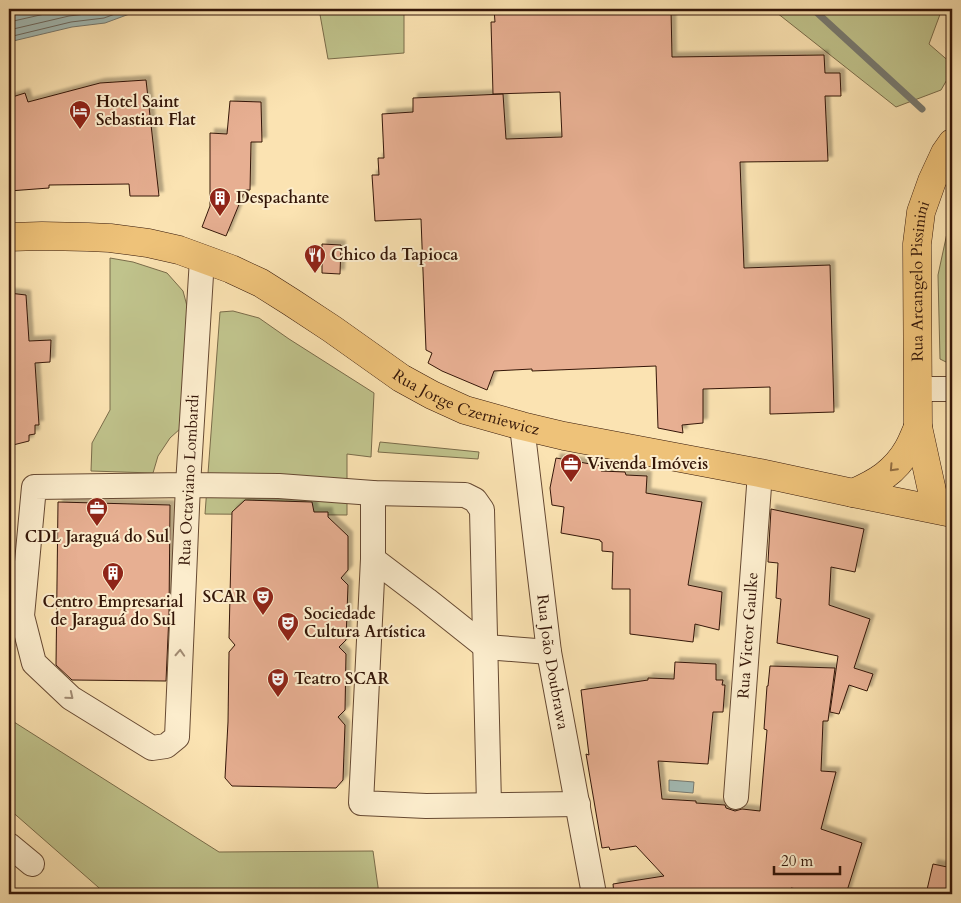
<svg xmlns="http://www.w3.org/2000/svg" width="961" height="903" font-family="Cardo,serif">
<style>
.green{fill:#c0c38c;stroke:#7a6c4a}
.water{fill:#a3bcb7;stroke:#777a71}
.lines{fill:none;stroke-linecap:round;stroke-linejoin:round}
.shore{stroke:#6c6960;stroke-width:1}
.stream{stroke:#777a71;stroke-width:7}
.building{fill:#e7af92;stroke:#341608;filter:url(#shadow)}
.minor-casing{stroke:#664932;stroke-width:26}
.major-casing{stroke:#341608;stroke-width:29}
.minor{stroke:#fcedcd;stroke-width:24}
.major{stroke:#eec279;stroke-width:28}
.oneway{stroke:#916c40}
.oneway2{stroke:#a28c74}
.labels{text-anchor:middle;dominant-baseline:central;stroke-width:4;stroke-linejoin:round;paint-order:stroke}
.poi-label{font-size:16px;font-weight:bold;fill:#341608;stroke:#fcedcd;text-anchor:start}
.street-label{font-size:16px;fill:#341608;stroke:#fcedcd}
</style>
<defs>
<filter id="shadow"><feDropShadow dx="4.5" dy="-4.5" stdDeviation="1" flood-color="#0004"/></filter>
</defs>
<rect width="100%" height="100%" fill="#fbe3b2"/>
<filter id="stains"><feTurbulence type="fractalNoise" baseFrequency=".004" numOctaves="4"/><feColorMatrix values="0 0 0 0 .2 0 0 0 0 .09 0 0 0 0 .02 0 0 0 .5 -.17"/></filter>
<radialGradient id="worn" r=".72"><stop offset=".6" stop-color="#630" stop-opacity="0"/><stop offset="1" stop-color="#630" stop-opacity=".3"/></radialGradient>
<g class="green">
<polygon points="319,9 404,9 404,53 328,59"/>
<polygon points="772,9 942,9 929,44 952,64 952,71 941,90 896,107"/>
<polygon points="952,210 952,365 940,359 938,275"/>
<polygon points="110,258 133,262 167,273 183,291 187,306 181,428 170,438 158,456 153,473 91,471 92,443 110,410"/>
<polygon points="233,311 259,318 289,339 374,393 371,457 347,454 347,515 205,514 220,312"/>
<polygon points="380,442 479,452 478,459 378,452"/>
<polygon points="9,708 14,722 219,852 373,851 379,894 106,894 9,809"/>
</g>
<g class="water">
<polygon points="9,9 143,9 105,23 72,27 9,42"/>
<polygon points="669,780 694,782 693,793 669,791"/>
</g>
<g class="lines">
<g class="shore">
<polyline points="9,22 67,9"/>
<polyline points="9,30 69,16 102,12 112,9"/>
<polyline points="9,37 71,22 104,18 129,9"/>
</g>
<polyline class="stream" points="813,9 922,109"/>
</g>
<g class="building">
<polygon points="494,9 515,9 515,11 553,9 671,9 672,57 824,55 825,73 840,73 841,96 825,96 828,161 740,162 744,268 830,265 834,412 770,414 770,387 703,389 703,423 682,425 683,433 658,428 656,366 532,371 532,369 494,371 487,390 442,371 428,363 432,353 426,350 421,219 375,221 372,175 379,175 378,158 384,158 382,114 413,112 413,98 503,94 506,139 562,137 560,92 493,94 491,22 495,22"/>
<polygon points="146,80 159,196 130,196 129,184 49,185 49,188 9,191 9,98 25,93 28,102 100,83"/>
<polygon points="230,101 261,102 262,142 251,142 250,190 245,190 226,236 202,227 210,206 210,133 227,134"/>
<polygon points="322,244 341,245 340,274 322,273"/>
<polygon points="9,293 26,295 29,341 51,340 50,362 35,363 39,425 35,425 35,434 29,435 29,441 9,446"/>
<polygon points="556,458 602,466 601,471 625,472 626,475 647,476 646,493 702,502 688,585 722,592 719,630 695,624 693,642 630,634 630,589 612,589 613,552 602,551 602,542 600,541 600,540 561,533 564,507 552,505 550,488"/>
<polygon points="245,500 312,502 314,512 328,512 328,517 348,536 348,570 341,578 348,585 346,640 339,647 346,654 345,710 338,717 345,725 343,780 336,788 232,786 225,778 228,722 229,652 235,645 229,638 232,512"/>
<polygon points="58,502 170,505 169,614 166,681 72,680 56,665"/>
<polygon points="771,509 864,529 855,572 831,567 829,605 870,619 854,668 873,674 867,691 849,685 839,714 830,712 838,656 777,643 781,599 776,598 778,563 768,562"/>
<polygon points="675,662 716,664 716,680 723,680 722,685 725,685 723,712 713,712 708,764 658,761 662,799 696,801 696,803 725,805 726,808 735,811 742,809 760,811 767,730 764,729 767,686 768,686 770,666 835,668 828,721 823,721 821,771 836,772 821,829 862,843 846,894 824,894 791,888 791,894 614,894 613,884 664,876 636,846 610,850 609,847 602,848 586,754 589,755 581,690 648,680 648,678 674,679"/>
<polygon points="933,864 952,868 952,894 926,894"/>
</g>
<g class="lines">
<g class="minor-casing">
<g id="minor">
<polyline points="202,259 188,485 177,737 166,746 152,748 71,698 34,663 22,616 34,487 188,485 279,486 373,493 465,495 475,500 482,510 489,805"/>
<polyline points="919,389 952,389"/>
<path id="s1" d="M522 426 549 652 594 894"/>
<polyline points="373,493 373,559 361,803 426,806 578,804"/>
<polyline points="373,559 427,600 486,647 549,652"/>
<path id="s2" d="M736 797 760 473"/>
<polyline points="9,845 32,864"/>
</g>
</g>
<g class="major-casing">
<g id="major">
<path id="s3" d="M9 237 42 236 88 237 110 238 148 243 179 250 231 269 261 283 291 302 332 329 401 378 432 395 465 410 522 426 564 436 760 473 853 493 952 513"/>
<path d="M853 493C876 483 895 472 908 449 912 442 915 434 918 427"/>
<path id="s4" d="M936 509 918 427 917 244 921 212 932 181 945 153 952 143"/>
</g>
</g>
<use href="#minor" class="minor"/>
<use href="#major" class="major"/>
</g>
<defs><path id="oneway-chevron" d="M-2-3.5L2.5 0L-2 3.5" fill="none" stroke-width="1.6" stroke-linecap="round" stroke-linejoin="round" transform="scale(1.25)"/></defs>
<use class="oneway" href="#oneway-chevron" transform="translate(893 468) rotate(133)"/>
<g class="oneway2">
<use href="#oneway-chevron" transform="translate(180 653) rotate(-87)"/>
<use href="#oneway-chevron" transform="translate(70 696) rotate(39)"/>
</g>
<defs>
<g id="hotel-pin" transform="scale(1.125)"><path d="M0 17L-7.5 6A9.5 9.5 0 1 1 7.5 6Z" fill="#8f2418" stroke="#fcedcd"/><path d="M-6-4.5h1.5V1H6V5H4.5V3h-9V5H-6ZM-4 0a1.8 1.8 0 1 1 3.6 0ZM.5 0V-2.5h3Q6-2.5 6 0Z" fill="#fff"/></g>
<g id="building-pin" transform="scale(1.125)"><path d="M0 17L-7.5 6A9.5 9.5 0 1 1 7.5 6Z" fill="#8f2418" stroke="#fcedcd"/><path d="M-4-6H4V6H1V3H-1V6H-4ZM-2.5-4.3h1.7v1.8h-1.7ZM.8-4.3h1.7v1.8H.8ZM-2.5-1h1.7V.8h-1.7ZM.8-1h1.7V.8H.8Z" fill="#fff"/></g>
<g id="restaurant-pin" transform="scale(1.125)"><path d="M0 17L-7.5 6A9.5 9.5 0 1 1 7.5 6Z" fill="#8f2418" stroke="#fcedcd"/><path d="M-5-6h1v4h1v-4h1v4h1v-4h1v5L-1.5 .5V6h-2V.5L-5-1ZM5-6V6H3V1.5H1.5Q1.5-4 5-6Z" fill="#fff"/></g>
<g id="office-pin" transform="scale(1.125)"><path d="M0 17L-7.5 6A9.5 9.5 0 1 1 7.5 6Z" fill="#8f2418" stroke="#fcedcd"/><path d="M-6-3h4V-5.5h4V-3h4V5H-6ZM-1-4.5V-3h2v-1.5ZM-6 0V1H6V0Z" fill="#fff"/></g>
<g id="theatre-pin" transform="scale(1.125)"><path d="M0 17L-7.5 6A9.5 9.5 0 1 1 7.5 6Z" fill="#8f2418" stroke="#fcedcd"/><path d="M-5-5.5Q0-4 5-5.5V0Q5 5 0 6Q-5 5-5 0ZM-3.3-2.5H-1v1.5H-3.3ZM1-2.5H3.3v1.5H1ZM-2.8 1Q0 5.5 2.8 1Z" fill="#fff"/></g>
</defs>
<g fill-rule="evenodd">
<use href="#hotel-pin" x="80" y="111"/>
<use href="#building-pin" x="220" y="198"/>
<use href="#restaurant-pin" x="315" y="255"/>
<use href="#office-pin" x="571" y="464"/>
<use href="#office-pin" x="97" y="508"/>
<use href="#building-pin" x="113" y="573"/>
<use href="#theatre-pin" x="263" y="597"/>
<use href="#theatre-pin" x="288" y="623"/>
<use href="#theatre-pin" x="278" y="679"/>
</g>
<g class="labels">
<g class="poi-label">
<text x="96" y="102">Hotel Saint<tspan x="96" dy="18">Sebastian Flat</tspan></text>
<text x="236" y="198">Despachante</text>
<text x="331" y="255">Chico da Tapioca</text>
<text x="587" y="464">Vivenda Imóveis</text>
<text x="97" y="537" text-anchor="middle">CDL Jaraguá do Sul</text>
<text x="247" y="597" text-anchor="end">SCAR</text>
<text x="113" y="602" text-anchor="middle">Centro Empresarial<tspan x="113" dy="18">de Jaraguá do Sul</tspan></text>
<text x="304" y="614">Sociedade<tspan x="304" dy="18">Cultura Artística</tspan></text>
<text x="294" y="679">Teatro SCAR</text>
</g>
<g class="street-label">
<text stroke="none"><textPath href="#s4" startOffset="230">Rua Arcangelo Pissinini</textPath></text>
<text stroke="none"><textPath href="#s3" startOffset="499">Rua Jorge Czerniewicz</textPath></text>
<text transform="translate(189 480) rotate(-87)">Rua Octaviano Lombardi</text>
<text stroke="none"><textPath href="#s2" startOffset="162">Rua Victor Gaulke</textPath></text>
<text stroke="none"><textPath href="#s1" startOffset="238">Rua João Doubrawa</textPath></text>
</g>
</g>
<rect width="961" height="903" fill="none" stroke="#fbe3b2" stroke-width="30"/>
<rect x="10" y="10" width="941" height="883" fill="none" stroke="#341608" stroke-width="2.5"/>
<rect x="15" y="15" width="931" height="873" fill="none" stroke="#341608"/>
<path d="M774 866v8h66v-8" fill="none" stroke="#341608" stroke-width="2.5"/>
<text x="781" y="866" font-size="15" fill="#341608" stroke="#fcedcd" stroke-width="4" paint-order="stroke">20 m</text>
<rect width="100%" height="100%" filter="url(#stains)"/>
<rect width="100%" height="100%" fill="url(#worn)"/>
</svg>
